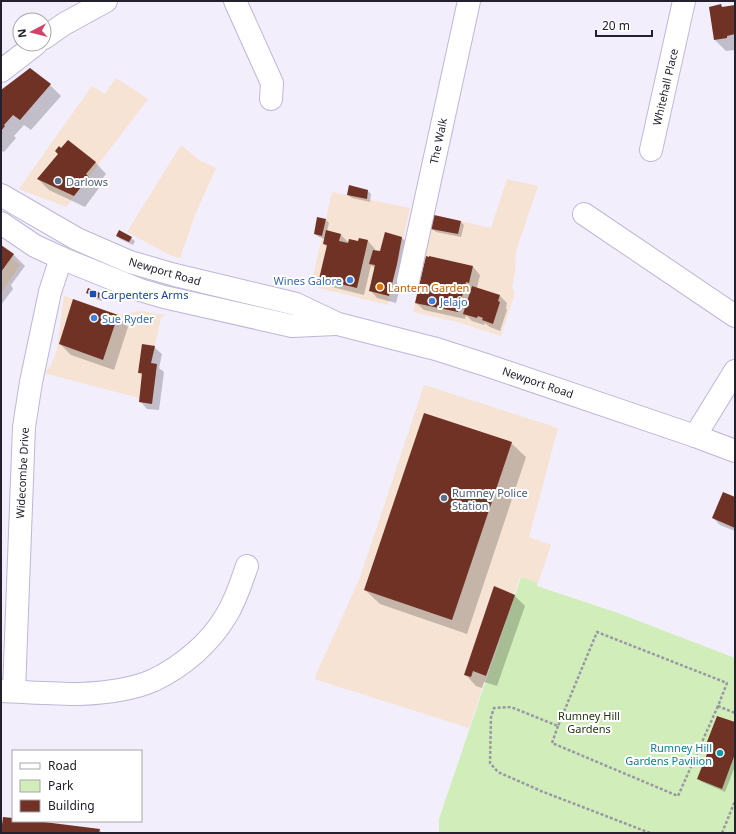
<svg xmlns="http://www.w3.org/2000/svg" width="736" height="834" font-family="'Noto Sans',sans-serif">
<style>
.commercial{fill:#f6e3d3}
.green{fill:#d1eeba}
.shadow{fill:#0003}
.building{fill:#703225}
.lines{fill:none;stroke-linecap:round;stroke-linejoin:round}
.minor-casing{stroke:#bfb6d7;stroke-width:24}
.major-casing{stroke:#bfb6d7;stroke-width:24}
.path{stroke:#9b97a5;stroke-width:2.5;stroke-dasharray:3 2;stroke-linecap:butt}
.minor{stroke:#fff;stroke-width:22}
.major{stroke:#fff;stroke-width:22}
.service-dot{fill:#5c6f8a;stroke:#fff;stroke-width:1.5}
.shop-dot{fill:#3f7fe0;stroke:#fff;stroke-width:1.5}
.food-dot{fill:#e8710a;stroke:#fff;stroke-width:1.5}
.transit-dot{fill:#1a4fb4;stroke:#fff;stroke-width:1.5}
.culture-dot{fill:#0f9aa8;stroke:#fff;stroke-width:1.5}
.labels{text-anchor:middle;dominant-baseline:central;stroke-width:4;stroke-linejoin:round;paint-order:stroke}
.street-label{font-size:11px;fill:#24202d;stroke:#fff}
.service-label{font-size:11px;fill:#4e5e75;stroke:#fff;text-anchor:start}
.shop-label{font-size:11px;fill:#366cbe;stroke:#fff;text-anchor:start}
.food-label{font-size:11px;fill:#c56008;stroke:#fff;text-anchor:start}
.transit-label{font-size:11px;fill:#164399;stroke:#fff;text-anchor:start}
.park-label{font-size:11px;fill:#24390d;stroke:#fff}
.culture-label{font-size:11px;fill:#0d838f;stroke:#fff;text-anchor:end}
</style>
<rect width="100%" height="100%" fill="#f2eefc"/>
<g class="commercial">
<polygon points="116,78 148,99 66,207 19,189 92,86 105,94"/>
<polygon points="181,145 199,160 216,168 195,215 180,258 172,256 127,232"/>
<polygon points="507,179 538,186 516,251 515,272 512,288 515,293 501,336 457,322 413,312 434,215 491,228"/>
<polygon points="332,192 410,208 388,305 311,286"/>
<polygon points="1,245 14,254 11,258 20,265 1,294"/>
<polygon points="64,296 120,315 141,311 165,315 161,318 151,363 152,404 139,402 139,398 44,373 51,366 57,350"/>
<polygon points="424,385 558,428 529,537 551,545 538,583 520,577 469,728 314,679 359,580 381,515"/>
</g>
<polygon class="green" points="521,577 538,583 537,586 618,613 735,658 735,833 439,833 439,819"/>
<g class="shadow">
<polygon points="721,6 723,8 735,6 735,50 726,51 715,40"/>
<polygon points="30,70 50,85 61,96 31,130 24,125 14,136 16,138 4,152 2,151 1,153 1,92"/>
<polygon points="95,162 106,174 97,186 99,188 85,207 49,190 38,179"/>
<polygon points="368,191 371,194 370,202 352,198 348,195"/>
<polygon points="326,220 329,223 327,231 340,234 349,243 358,242 359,239 368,241 375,249 375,251 381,253 402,238 409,245 406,264 396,303 377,298 370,290 375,268 371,265 364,295 328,286 320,279 328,248 324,244 325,239 319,237 315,234"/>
<polygon points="460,221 464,225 461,237 436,232 432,229"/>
<polygon points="117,235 131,238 135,241 133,245 120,239"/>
<polygon points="1,246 14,255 25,266 11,285 13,289 1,305"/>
<polygon points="430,257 473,267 480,275 477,288 500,296 507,303 506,308 507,310 500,331 490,327 486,324 485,323 484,325 472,321 466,315 465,319 424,310 416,303"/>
<polygon points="88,290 100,294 103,298 102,301 90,297 87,293"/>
<polygon points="117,316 128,327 114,370 71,355 60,344"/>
<polygon points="154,347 162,354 159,368 164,372 159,410 147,409 140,401 143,376 139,373"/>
<polygon points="511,443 526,457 467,634 380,604 365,590"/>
<polygon points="735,498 735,531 720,525 713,518"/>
<polygon points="514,595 525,606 497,686 484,682 482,688 476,686 465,674"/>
<polygon points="735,723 735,766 725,792 702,782 699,779 708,756 704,752"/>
<polygon points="13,819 13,821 28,821 99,830 103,833 1,833 1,822 3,824"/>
</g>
<g class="building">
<polygon points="721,4 722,7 735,5 735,34 727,36 727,38 714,40 709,7"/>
<polygon points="30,68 51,84 20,120 13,115 4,125 5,126 1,131 1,90"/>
<polygon points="68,140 96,162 86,174 89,177 74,196 37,179 58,154 55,151 59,146 61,148"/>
<polygon points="349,185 368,190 367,199 347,195"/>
<polygon points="434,215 461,221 458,234 431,229"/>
<polygon points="317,217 326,219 322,236 314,234"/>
<polygon points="119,230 132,237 129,242 116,236"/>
<polygon points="326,230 341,234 339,241 348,243 349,239 358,241 359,238 368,240 357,288 319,279 327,245 323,244"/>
<polygon points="385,232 402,237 397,264 389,296 369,291 375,265 369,264 373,250 380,251"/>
<polygon points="1,245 14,254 1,272"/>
<polygon points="426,256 429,257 429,256 473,266 469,283 466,282 458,312 415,303"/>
<polygon points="472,286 500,295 498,301 500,302 493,324 482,320 483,318 478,316 477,318 463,314"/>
<polygon points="88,288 100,293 99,298 86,293"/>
<polygon points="73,299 118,315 103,360 59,344"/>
<polygon points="142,344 155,346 151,363 157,364 152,404 139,402 142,373 138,373"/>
<polygon points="424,413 512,442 452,620 364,590"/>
<polygon points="723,492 735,497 735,528 712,518"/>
<polygon points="494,586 515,595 486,676 473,671 471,677 464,675"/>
<polygon points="717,716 735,722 735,754 722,789 697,779 707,754 703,752"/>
<polygon points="3,817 13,818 13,821 36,821 100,829 99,833 1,833"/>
</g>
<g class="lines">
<g class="minor-casing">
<g id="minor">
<polyline points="235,1 272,83 271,99"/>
<polyline points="44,38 64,24 106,1"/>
<polyline points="1,71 36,44"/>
<polyline points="651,150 684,1"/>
<polyline points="584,214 735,316"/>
<polyline points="408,281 469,1"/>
<polyline points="695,436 735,371"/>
<path d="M1 691C27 692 54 694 80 694 104 693 132 690 154 680 183 666 210 643 226 616 236 600 241 583 247 566"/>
<polyline points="14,691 24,427 31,382 50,292 61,258"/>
</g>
</g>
<g class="major-casing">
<g id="major">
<polyline points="1,195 77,239 130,262 175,275 296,304 338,324 436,349 486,365 695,436 735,451"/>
<polyline points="1,223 35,246 61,258 140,290 164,297 292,326 335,324"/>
</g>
</g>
<g class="path">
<polyline points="558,726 552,743 678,796 718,706"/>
<polyline points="650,833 541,791 498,772 490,763 491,717 494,708 511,707 558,726 597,632 727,683 718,706 735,713"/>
<polyline points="722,833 735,801"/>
</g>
<use href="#minor" class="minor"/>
<use href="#major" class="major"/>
</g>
<g class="service-dot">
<circle cx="58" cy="181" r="4"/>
<circle cx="444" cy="498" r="4"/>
</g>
<g class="shop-dot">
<circle cx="350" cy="280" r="4"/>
<circle cx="432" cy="301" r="4"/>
<circle cx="94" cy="318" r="4"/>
</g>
<circle class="food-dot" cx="380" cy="287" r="4"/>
<rect class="transit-dot" x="89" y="290" width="8" height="8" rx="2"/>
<circle class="culture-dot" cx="720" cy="753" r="4"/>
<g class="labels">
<g class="street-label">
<text transform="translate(665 87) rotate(-77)">Whitehall Place</text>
<text transform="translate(438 141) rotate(-78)">The Walk</text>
<text transform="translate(165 271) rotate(16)">Newport Road</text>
<text transform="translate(538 382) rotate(19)">Newport Road</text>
<text transform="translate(22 473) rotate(-87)">Widecombe Drive</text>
</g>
<g class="service-label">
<text x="66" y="181">Darlows</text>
<text x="452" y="492">Rumney Police<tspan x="452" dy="13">Station</tspan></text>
</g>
<g class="shop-label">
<text x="342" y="280" text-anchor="end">Wines Galore</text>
<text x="440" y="301">Jelajo</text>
<text x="102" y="318">Sue Ryder</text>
</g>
<g class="food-label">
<text x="388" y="287">Lantern Garden</text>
</g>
<g class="transit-label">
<text x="101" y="294">Carpenters Arms</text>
</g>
<g class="park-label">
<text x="589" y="715">Rumney Hill<tspan x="589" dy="13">Gardens</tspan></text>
</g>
<g class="culture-label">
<text x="712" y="747">Rumney Hill<tspan x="712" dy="13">Gardens Pavilion</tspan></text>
</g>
</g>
<rect width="736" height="834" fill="none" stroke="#24202d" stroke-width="4"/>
<rect x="12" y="750" width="130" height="72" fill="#ffffff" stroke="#a7a6ab"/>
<rect x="20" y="763" width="20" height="6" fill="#ffffff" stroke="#a7a6ab"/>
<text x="48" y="770" font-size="12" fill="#24202d">Road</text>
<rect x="20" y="780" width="20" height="12" fill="#d1eeba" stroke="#a7a6ab"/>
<text x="48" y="790" font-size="12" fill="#24202d">Park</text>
<rect x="20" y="800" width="20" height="12" fill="#703225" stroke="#a7a6ab"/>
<text x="48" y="810" font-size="12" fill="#24202d">Building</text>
<g transform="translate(32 32) rotate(263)"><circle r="19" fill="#ffffff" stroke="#a7a6ab"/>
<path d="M0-3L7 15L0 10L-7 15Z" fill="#d24369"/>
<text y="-6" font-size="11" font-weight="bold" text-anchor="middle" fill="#24202d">N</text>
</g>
<path d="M596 30v6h56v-6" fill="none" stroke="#24202d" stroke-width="2"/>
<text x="602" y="30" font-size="12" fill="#24202d" stroke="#ffffff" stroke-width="3" paint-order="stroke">20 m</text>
</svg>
